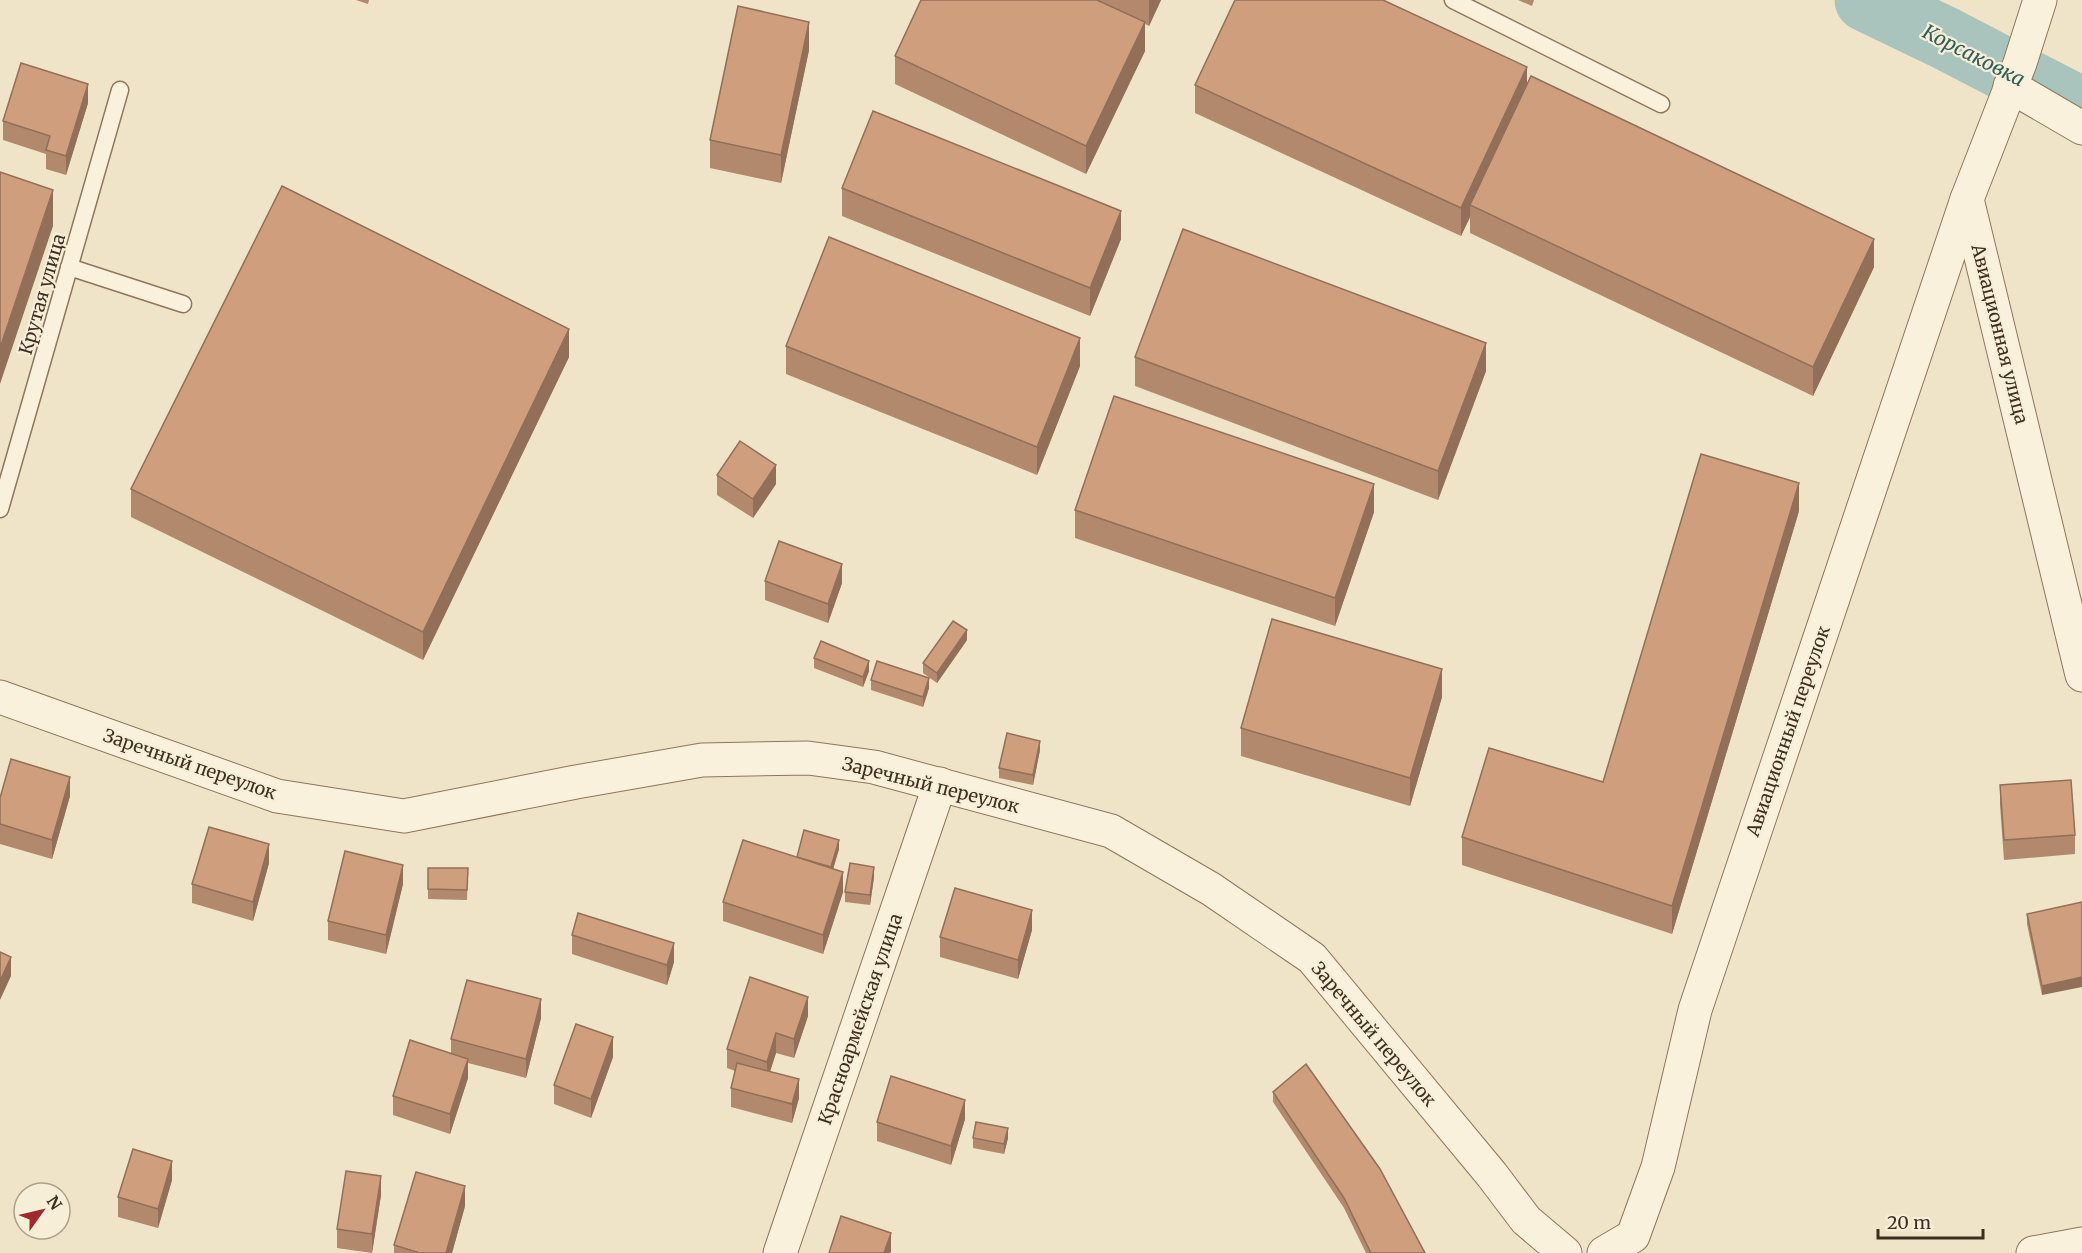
<svg xmlns="http://www.w3.org/2000/svg" width="2082" height="1253" font-family="Merriweather,serif">
<style>
.lines{fill:none;stroke-linecap:round;stroke-linejoin:round}
.river{stroke:#a9c4bc;stroke-width:63}
.service-casing{stroke:#8d765c;stroke-width:19}
.minor-casing{stroke:#8d765c;stroke-width:35}
.tertiary-casing{stroke:#8d765c;stroke-width:35}
.service{stroke:#faf1dc;stroke-width:16}
.minor{stroke:#faf1dc;stroke-width:33}
.tertiary{stroke:#faf1dc;stroke-width:33}
.wall{fill:#b2896c}
.shaded-wall{fill:#916f58}
.building{fill:#cf9f7d;stroke:#916f58;stroke-width:1.5}
.labels{text-anchor:middle;dominant-baseline:central;stroke-width:4.5;stroke-linejoin:round;paint-order:stroke}
.street-label{font-size:18px;fill:#3d2e20;stroke:#f7eed8}
.water-label{font-size:20px;font-style:italic;fill:#2f5d5a;stroke:#f7eed8}
</style>
<rect width="100%" height="100%" fill="#f0e4c8"/>
<g class="lines">
<polyline class="river" points="1866,0 1945,38 2078,107"/>
<g class="service-casing">
<g id="service">
<polyline points="1453,0 1661,104"/>
<polyline points="69,267 183,304"/>
<polyline points="0,509 120,90"/>
</g>
</g>
<g class="minor-casing">
<g id="minor">
<polyline points="2010,86 2082,128"/>
<polyline points="0,697 277,796 404,816 576,782 702,760 808,758 874,767 1111,831 1211,889 1312,958 1492,1175 1526,1220 1565,1253"/>
<polyline points="780,1253 940,784"/>
<polyline points="1604,1253 1633,1236 1658,1167 1695,1010 1967,199"/>
</g>
</g>
<g class="tertiary-casing">
<g id="tertiary">
<polyline points="2040,0 2020,63 1967,199 2082,675"/>
<polyline points="2033,1253 2082,1244"/>
</g>
</g>
<use href="#service" class="service"/>
<use href="#minor" class="minor"/>
<use href="#tertiary" class="tertiary"/>
</g>
<g class="wall">
<polygon points="356,0 369,0 368,4"/>
<polygon points="921,0 1161,0 1149,26 1145,24 1145,51 1086,174 895,84 895,56"/>
<polygon points="1518,0 1534,0 1532,6"/>
<polygon points="809,50 781,183 710,168 710,140"/>
<polygon points="1195,85 1527,85 1874,267 1813,396 1470,233 1470,217 1461,236 1195,113"/>
<polygon points="88,103 66,175 46,169 46,154 3,140 3,121"/>
<polygon points="842,188 1121,239 1090,316 842,216"/>
<polygon points="786,346 1080,366 1037,475 786,374"/>
<polygon points="569,357 423,660 131,517 131,489"/>
<polygon points="1135,357 1486,371 1438,500 1135,386"/>
<polygon points="717,475 776,484 753,518 717,495"/>
<polygon points="1075,510 1374,512 1335,626 1075,538"/>
<polygon points="1799,511 1672,934 1462,865 1462,837 1603,782"/>
<polygon points="765,581 842,583 828,623 765,600"/>
<polygon points="967,640 937,683 923,673 923,663"/>
<polygon points="814,658 869,671 863,687 814,668"/>
<polygon points="871,680 929,688 923,707 871,690"/>
<polygon points="1442,697 1410,806 1241,756 1241,728"/>
<polygon points="1040,750 1033,785 999,778 999,768"/>
<polygon points="2000,785 2075,835 2075,854 2004,860 2000,805"/>
<polygon points="70,796 52,859 0,844 0,798"/>
<polygon points="839,849 833,869 843,892 823,954 723,921 723,902 797,857"/>
<polygon points="269,863 253,921 192,903 192,884"/>
<polygon points="428,868 468,868 467,900 428,899"/>
<polygon points="874,877 870,905 845,902 845,892"/>
<polygon points="403,884 386,954 328,940 328,921"/>
<polygon points="2082,902 2042,995 2027,924 2027,914"/>
<polygon points="1032,930 1018,979 940,957 940,937"/>
<polygon points="572,935 674,962 667,985 572,954"/>
<polygon points="808,1016 794,1058 776,1053 770,1071 799,1098 792,1123 731,1107 731,1088 735,1071 727,1068 727,1049"/>
<polygon points="541,1018 526,1078 468,1063 468,1078 450,1134 393,1115 393,1096 451,1053 451,1039"/>
<polygon points="613,1057 591,1118 554,1104 554,1085"/>
<polygon points="1273,1092 1425,1253 1366,1253 1344,1208 1273,1102"/>
<polygon points="965,1119 951,1165 877,1141 877,1122"/>
<polygon points="973,1138 1008,1138 1004,1154 973,1148"/>
<polygon points="172,1180 158,1228 118,1217 118,1197"/>
<polygon points="381,1195 372,1253 337,1248 337,1229"/>
<polygon points="465,1206 452,1253 394,1253 394,1245"/>
</g>
<g class="shaded-wall">
<polygon points="1149,0 1161,0 1149,26"/>
<polygon points="809,22 809,50 781,183 781,155"/>
<polygon points="1145,22 1145,51 1086,174 1086,146"/>
<polygon points="1527,67 1527,95 1470,205 1470,217 1461,236 1461,208"/>
<polygon points="88,84 88,103 66,175 66,156"/>
<polygon points="53,190 53,226 0,384 0,348"/>
<polygon points="1121,211 1121,239 1090,316 1090,288"/>
<polygon points="1874,239 1874,267 1813,396 1813,367"/>
<polygon points="569,329 569,357 423,660 423,632"/>
<polygon points="1080,338 1080,366 1037,475 1037,447"/>
<polygon points="1486,343 1486,371 1438,500 1438,471"/>
<polygon points="776,465 776,484 753,518 753,499"/>
<polygon points="1799,483 1799,511 1672,934 1672,906"/>
<polygon points="1374,484 1374,512 1335,626 1335,598"/>
<polygon points="842,564 842,583 828,623 828,604"/>
<polygon points="967,630 967,640 937,683 937,673"/>
<polygon points="869,661 869,671 863,687 863,677"/>
<polygon points="1442,669 1442,697 1410,806 1410,778"/>
<polygon points="929,678 929,688 923,707 923,697"/>
<polygon points="1040,741 1040,750 1033,785 1033,775"/>
<polygon points="70,777 70,796 52,859 52,840"/>
<polygon points="839,840 839,849 831,876 831,867"/>
<polygon points="269,844 269,863 253,921 253,902"/>
<polygon points="403,865 403,884 386,954 386,935"/>
<polygon points="874,867 874,877 870,905 870,895"/>
<polygon points="843,872 843,892 823,954 823,935"/>
<polygon points="1032,910 1032,930 1018,979 1018,960"/>
<polygon points="674,943 674,962 667,985 667,965"/>
<polygon points="11,957 11,976 0,1000 0,981"/>
<polygon points="2082,977 2082,987 2042,995 2042,986"/>
<polygon points="808,997 808,1016 794,1058 794,1039"/>
<polygon points="541,999 541,1018 526,1078 526,1059"/>
<polygon points="776,1033 776,1053 767,1081 767,1062"/>
<polygon points="613,1037 613,1057 591,1118 591,1099"/>
<polygon points="468,1059 468,1078 450,1134 450,1114"/>
<polygon points="799,1079 799,1098 792,1123 792,1104"/>
<polygon points="965,1100 965,1119 951,1165 951,1146"/>
<polygon points="1008,1128 1008,1138 1004,1154 1004,1144"/>
<polygon points="172,1161 172,1180 158,1228 158,1209"/>
<polygon points="381,1176 381,1195 372,1253 372,1234"/>
<polygon points="465,1186 465,1206 452,1253 446,1253"/>
<polygon points="891,1233 891,1252 890,1253 884,1253"/>
</g>
<g class="building">
<polygon points="921,0 1097,0 1145,22 1086,146 895,56"/>
<polygon points="1235,0 1383,0 1527,67 1461,208 1195,85"/>
<polygon points="738,6 809,22 781,155 710,140"/>
<polygon points="21,63 88,84 66,156 46,150 50,136 3,121"/>
<polygon points="1531,76 1874,239 1813,367 1470,205"/>
<polygon points="873,111 1121,211 1090,288 842,188"/>
<polygon points="0,172 53,190 0,348"/>
<polygon points="282,186 569,329 423,632 131,489"/>
<polygon points="1183,229 1486,343 1438,471 1135,357"/>
<polygon points="829,237 1080,338 1037,447 786,346"/>
<polygon points="1114,396 1374,484 1335,598 1075,510"/>
<polygon points="740,441 776,465 753,499 717,475"/>
<polygon points="1701,454 1799,483 1672,906 1462,837 1489,748 1603,782"/>
<polygon points="779,541 842,564 828,604 765,581"/>
<polygon points="1272,619 1442,669 1410,778 1241,728"/>
<polygon points="953,621 967,630 937,673 923,663"/>
<polygon points="821,641 869,661 863,677 814,658"/>
<polygon points="877,661 929,678 923,697 871,680"/>
<polygon points="1007,733 1040,741 1033,775 999,768"/>
<polygon points="11,759 70,777 52,840 0,824 0,798"/>
<polygon points="2071,780 2075,835 2004,840 2000,785"/>
<polygon points="209,827 269,844 253,902 192,884"/>
<polygon points="804,830 839,840 831,867 797,857"/>
<polygon points="743,840 843,872 823,935 723,902"/>
<polygon points="345,851 403,865 386,935 328,921"/>
<polygon points="850,863 874,867 870,895 845,892"/>
<polygon points="428,868 468,868 467,890 428,889"/>
<polygon points="955,888 1032,910 1018,960 940,937"/>
<polygon points="2082,902 2082,977 2042,986 2027,914"/>
<polygon points="578,913 674,943 667,965 572,935"/>
<polygon points="0,952 11,957 0,981"/>
<polygon points="750,977 808,997 794,1039 776,1033 767,1062 727,1049"/>
<polygon points="467,980 541,999 526,1059 451,1039"/>
<polygon points="576,1024 613,1037 591,1099 554,1085"/>
<polygon points="410,1040 468,1059 450,1114 393,1096"/>
<polygon points="737,1063 799,1079 792,1104 731,1088"/>
<polygon points="1306,1064 1380,1169 1425,1253 1371,1253 1344,1198 1273,1092"/>
<polygon points="891,1076 965,1100 951,1146 877,1122"/>
<polygon points="976,1122 1008,1128 1004,1144 973,1138"/>
<polygon points="133,1149 172,1161 158,1209 118,1197"/>
<polygon points="346,1171 381,1176 372,1234 337,1229"/>
<polygon points="416,1172 465,1186 446,1253 420,1253 394,1245"/>
<polygon points="841,1216 891,1233 884,1253 829,1253"/>
</g>
<g class="labels">
<g class="street-label">
<text transform="translate(42 294) rotate(-74)">Крутая улица</text>
<text transform="translate(2000 334) rotate(76)">Авиационная улица</text>
<text transform="translate(1788 731) rotate(-71)">Авиационный переулок</text>
<text transform="translate(190 764) rotate(19)">Заречный переулок</text>
<text transform="translate(931 785) rotate(14)">Заречный переулок</text>
<text transform="translate(860 1019) rotate(-71)">Красноармейская улица</text>
<text transform="translate(1374 1034) rotate(50)">Заречный переулок</text>
</g>
<g class="water-label">
<text transform="translate(1974 55) rotate(27)">Корсаковка</text>
</g>
</g>
<g transform="translate(42 1211) rotate(56)"><circle r="28" fill="#f7eed8" stroke="#ada18e" stroke-width="1.5"/>
<path d="M0-4.5L10 22L0 15L-10 22Z" fill="#9e2a2b"/>
<text y="-9" font-size="16" font-weight="bold" text-anchor="middle" fill="#3d2e20">N</text>
</g>
<path d="M1878 1229v9h105v-9" fill="none" stroke="#3d2e20" stroke-width="3"/>
<text x="1887" y="1229" font-size="18" fill="#3d2e20" stroke="#f7eed8" stroke-width="4.5" paint-order="stroke">20 m</text>
</svg>
